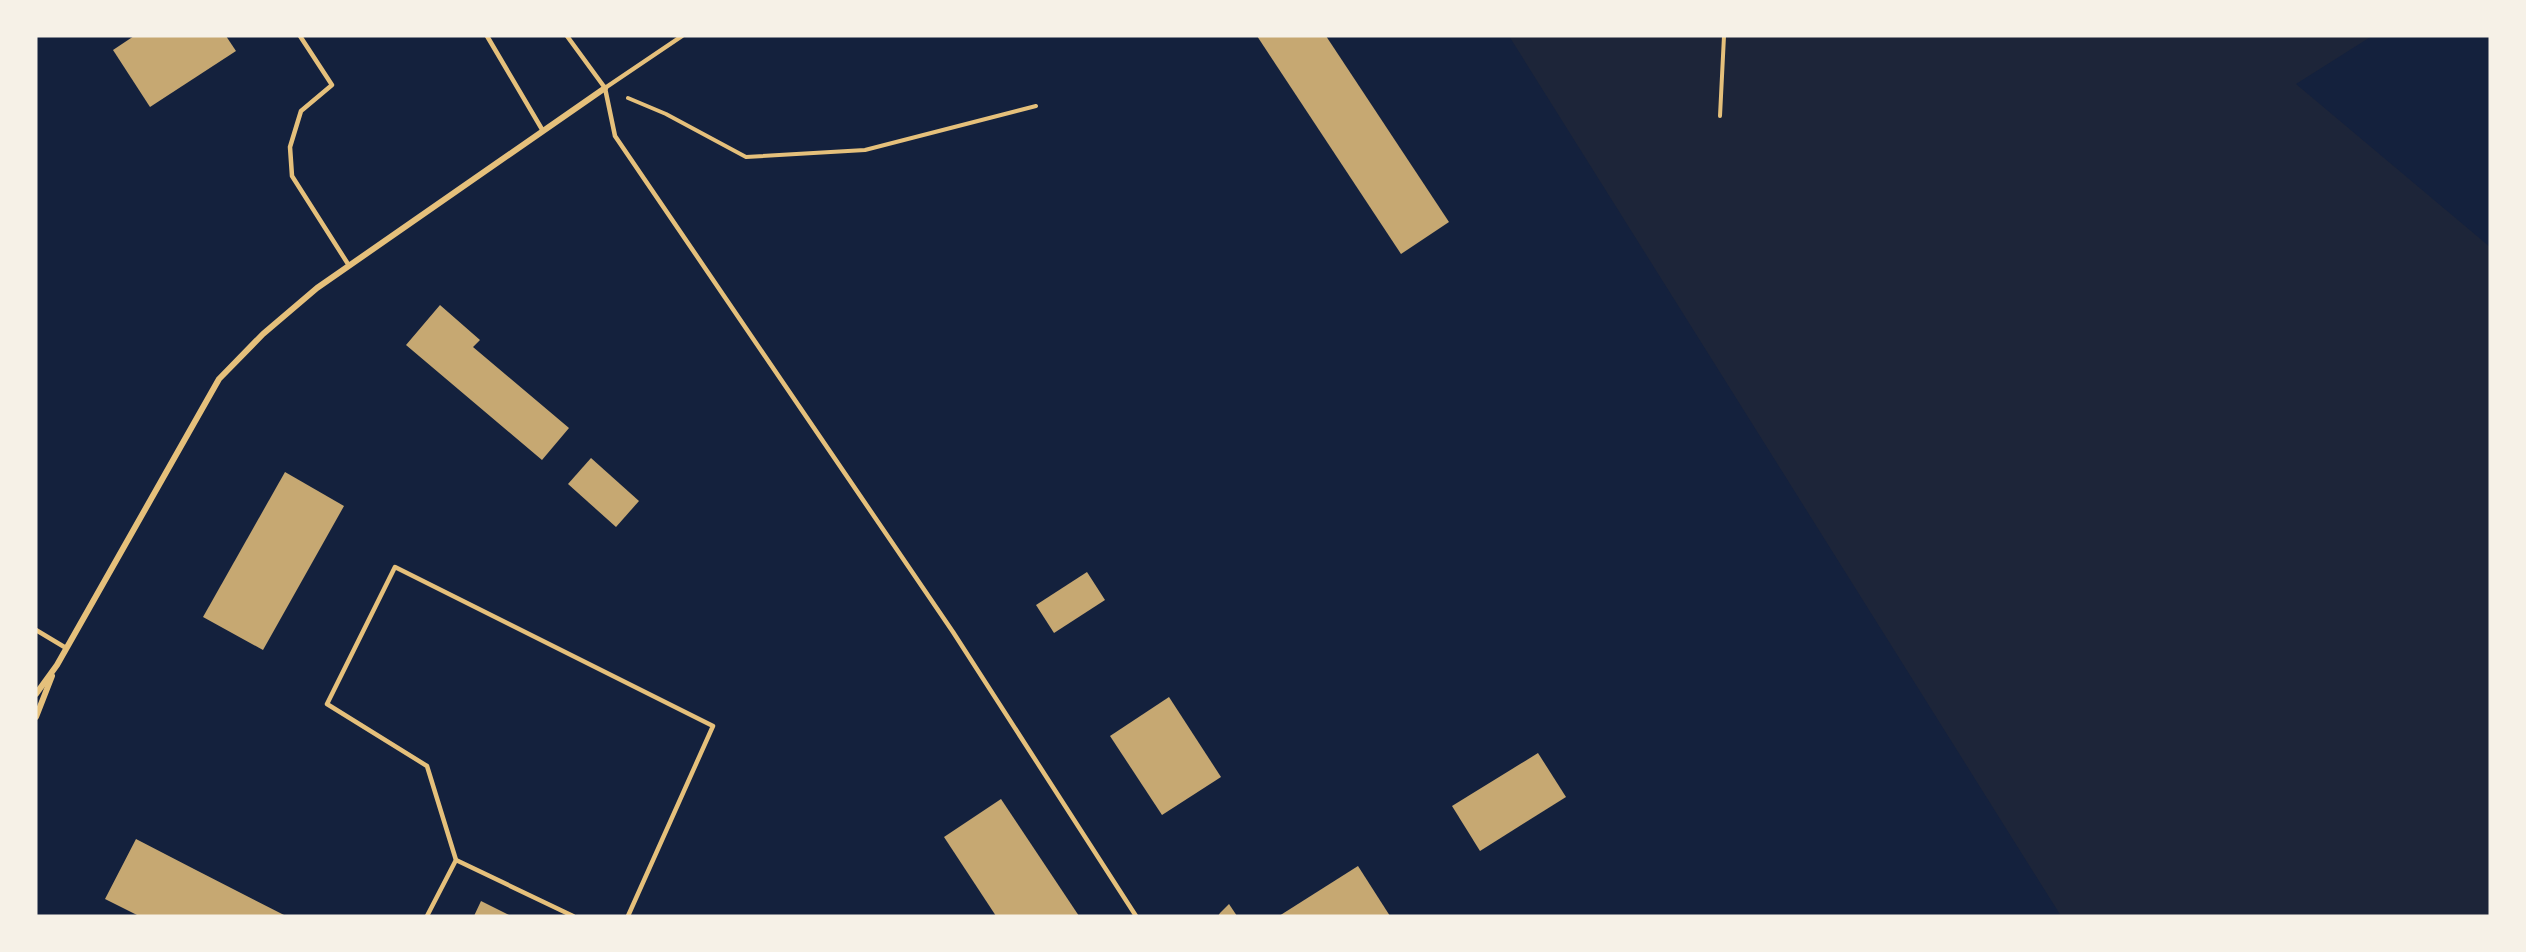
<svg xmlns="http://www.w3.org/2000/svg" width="2526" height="952" font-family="Montserrat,sans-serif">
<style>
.green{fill:#1d2539}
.building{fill:#c6a872}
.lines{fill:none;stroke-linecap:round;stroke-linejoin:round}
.path{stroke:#e5c07b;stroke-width:4}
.service{stroke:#e5c07b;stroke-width:4.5}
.minor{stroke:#e5c07b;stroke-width:6}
</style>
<rect width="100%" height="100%" fill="#14213d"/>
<polygon class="green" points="1509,36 2372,36 2296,84 2490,247 2490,916 2061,916"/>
<g class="building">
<polygon points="134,36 226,36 236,51 150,107 113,50"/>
<polygon points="1257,36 1326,36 1449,222 1401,254"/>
<polygon points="440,305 480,340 473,347 569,428 542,460 406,345"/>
<polygon points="591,458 639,501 616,527 568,484"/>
<polygon points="285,472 344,506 263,650 203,617"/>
<polygon points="1087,572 1105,600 1054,633 1036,605"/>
<polygon points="1169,697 1221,777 1162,815 1110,736"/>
<polygon points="1538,753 1566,797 1480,851 1452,806"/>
<polygon points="1001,799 1079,916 996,916 944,837"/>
<polygon points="136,839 194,869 286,916 139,916 105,899"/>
<polygon points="1358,866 1390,916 1279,916"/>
<polygon points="481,901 511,916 474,916"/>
<polygon points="1229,904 1237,916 1218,916 1220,913"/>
</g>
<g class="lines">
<g class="path">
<polyline points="628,98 666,114 746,157 865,150 1036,106"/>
<polyline points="1720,116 1724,36"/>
</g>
<g class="service">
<polyline points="300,36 332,85 301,111 290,147 292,176 348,264"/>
<polyline points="487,36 543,131"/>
<polyline points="567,36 605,88 615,136 953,632 1136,916"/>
<polyline points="605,88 682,36"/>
<polyline points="36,630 66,648"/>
<polyline points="456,860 573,916"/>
<polyline points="427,916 456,860 427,766 327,704 395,567 713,726 628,916"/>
</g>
<g class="minor">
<polyline points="36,694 57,665 219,379 263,334 317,288 605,88"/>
<polyline points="36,717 52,676"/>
</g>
</g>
<rect width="2526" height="952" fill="none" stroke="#f6f1e7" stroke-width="75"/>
</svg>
